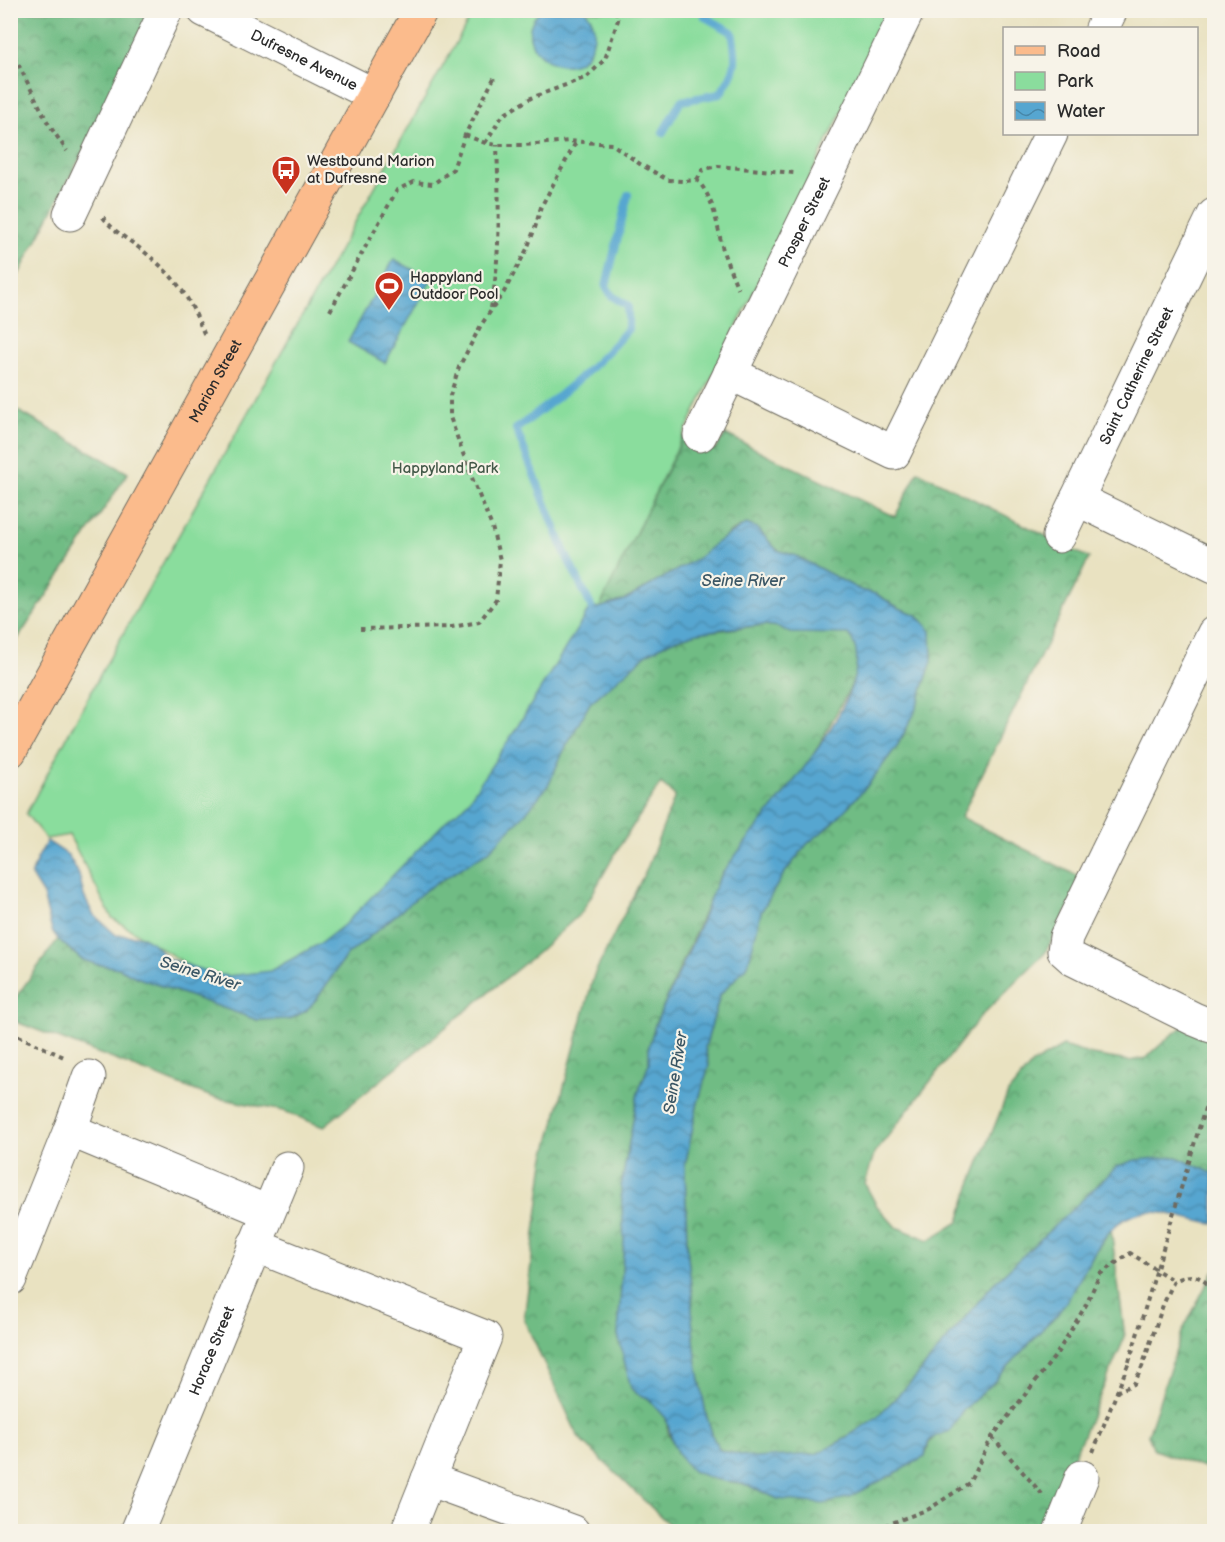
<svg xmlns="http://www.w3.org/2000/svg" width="1225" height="1542" font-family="'Balsamiq Sans',sans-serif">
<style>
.forest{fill:url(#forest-crowns);stroke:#4d7458;stroke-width:1.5}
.park{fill:#8add9d;stroke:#5a8464;stroke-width:1.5}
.water{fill:url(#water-waves);stroke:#40687e;stroke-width:1.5}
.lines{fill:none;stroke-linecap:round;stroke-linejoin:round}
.stream{stroke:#56a6d0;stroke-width:8}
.minor-casing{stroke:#6e6b60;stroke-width:35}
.major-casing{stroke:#6e6b60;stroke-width:35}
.path{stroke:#6e6b60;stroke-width:4;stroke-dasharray:4.5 4.5;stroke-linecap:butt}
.minor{stroke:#fff;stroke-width:33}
.major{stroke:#fbbb8c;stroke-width:33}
.path-bridge{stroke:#6e6b60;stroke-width:4;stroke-dasharray:4.5 4.5;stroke-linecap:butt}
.labels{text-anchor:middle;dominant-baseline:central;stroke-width:4.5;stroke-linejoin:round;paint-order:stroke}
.street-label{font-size:15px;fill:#2b2b2b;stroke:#f7f3e8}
.poi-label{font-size:15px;fill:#2b2b2b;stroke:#f7f3e8;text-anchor:start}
.park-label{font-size:15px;fill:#435848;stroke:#f7f3e8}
.water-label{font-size:16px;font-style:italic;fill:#3a5665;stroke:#f7f3e8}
</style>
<defs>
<pattern id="forest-crowns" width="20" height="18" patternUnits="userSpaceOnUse" patternTransform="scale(1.5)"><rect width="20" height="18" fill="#6fbc84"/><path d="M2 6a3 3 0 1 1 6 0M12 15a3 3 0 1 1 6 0" fill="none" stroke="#5b996c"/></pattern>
<pattern id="water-waves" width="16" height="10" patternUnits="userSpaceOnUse" patternTransform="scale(1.5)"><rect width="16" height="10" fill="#56a6d0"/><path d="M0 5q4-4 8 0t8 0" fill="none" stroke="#4787a9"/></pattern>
</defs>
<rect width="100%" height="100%" fill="#f7f3e8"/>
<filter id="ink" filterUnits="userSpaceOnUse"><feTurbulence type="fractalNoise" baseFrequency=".0167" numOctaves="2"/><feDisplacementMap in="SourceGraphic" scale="12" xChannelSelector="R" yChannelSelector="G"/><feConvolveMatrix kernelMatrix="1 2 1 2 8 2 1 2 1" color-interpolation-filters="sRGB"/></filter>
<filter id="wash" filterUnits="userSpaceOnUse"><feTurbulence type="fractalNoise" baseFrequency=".008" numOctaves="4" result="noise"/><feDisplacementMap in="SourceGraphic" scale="24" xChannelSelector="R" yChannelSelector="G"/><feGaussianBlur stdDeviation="1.35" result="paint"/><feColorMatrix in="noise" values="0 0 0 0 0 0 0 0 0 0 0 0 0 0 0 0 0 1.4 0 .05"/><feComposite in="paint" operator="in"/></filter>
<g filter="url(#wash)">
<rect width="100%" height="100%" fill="#e9e2c1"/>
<g class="forest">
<polygon points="11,11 157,11 11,289"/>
<polygon points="11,407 128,473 11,649"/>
<polygon points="725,434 895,517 918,471 1089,558 961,817 1084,879 1045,953 980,1017 874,1154 865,1184 877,1206 896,1227 929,1240 959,1222 969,1189 1008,1093 1032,1064 1063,1046 1092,1055 1129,1061 1146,1058 1169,1037 1187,1024 1214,1039 1214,1174 1177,1157 1060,1222 993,1284 915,1378 877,1417 841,1441 816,1454 794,1457 754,1458 720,1450 714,1440 706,1414 696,1358 692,1319 692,1296 687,1247 685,1166 697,1106 709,1065 705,1048 720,995 748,965 761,912 783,875 807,844 832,824 867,786 897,746 914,714 932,661 931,631 917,615 899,608 876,594 860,590 845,582 796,556 777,550 757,528 746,524 731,532 698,558 625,600 599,608 684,436 715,450"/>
<polygon points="764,625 779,627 791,633 848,633 855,642 857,656 857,670 849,690 811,759 719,878 655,1025 649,1046 649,1064 638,1093 621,1187 624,1240 618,1335 631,1388 636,1393 648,1398 666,1418 668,1432 679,1456 714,1479 748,1485 778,1499 895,1472 925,1457 929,1443 935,1435 943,1433 962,1411 990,1386 1047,1324 1057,1315 1100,1245 1111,1229 1125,1337 1042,1531 676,1531 579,1438 524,1320 544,1161 594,975 648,866 675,796 661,783 619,847 582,912 536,954 323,1127 284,1111 212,1097 11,1020 11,1004 58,939 81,959 95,964 119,968 136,977 257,1020 290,1019 306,1011 318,997 345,957 427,889 489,851 549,784 561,756 590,703 647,654 670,641 697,633"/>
<polygon points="1214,1270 1214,1472 1154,1450 1148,1435 1182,1332"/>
</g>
<polygon class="park" points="474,11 891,11 599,608 591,606 475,805 324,951 228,990 112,918 69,835 46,839 26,814 101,673"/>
<g class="water">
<path d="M585 10C593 19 596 30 593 41 580 94 502 49 540 11Z"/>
<polygon points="394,259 431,280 385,363 348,342"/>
<path d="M746 524 757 528 777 550 796 556 845 582 860 590 876 594 899 608 917 615 931 631 932 661 914 714 897 746 867 786 832 824 807 844 783 875 761 912 748 965 720 995 705 1048 709 1065 697 1106 685 1166 687 1247 692 1296V1319L696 1358 706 1414 714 1440 720 1450 754 1458 816 1454 841 1441 877 1417 915 1378 993 1284 1118 1166 1135 1160 1177 1157 1214 1174V1224C1193 1222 1173 1212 1152 1212 1111 1211 1094 1254 1077 1284 1071 1295 1064 1305 1057 1315L1047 1324 990 1386 962 1411 950 1431C933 1437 927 1436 925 1457L850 1497 824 1504 778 1499 748 1485 714 1479 692 1471 679 1456 673 1443 666 1418 648 1398 636 1393 631 1388 618 1335 624 1240 621 1187 638 1093 649 1064V1046L655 1025C670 992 686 959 700 925 706 910 711 893 719 879 745 832 894 687 848 634L791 633 779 627 764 625 723 629 697 633 670 641 647 654 590 703 561 756 549 784 525 814 489 851 427 889 345 957 318 997 306 1011 290 1019 257 1020 136 977 119 968 95 964 81 959 58 939 52 931 43 895 31 876 37 859 47 841 68 855 79 874 84 896 93 914 116 935 141 936 152 942 168 959 215 974 228 976 270 971 321 943 344 925 452 815 464 807 516 729 591 606 599 608 625 600 698 558 716 543Z"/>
</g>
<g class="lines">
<g class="stream">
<path d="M663 132 681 101 720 94C737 69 738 62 732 32L705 17 704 10"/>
<path d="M591 606 565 553 516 429C559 397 593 370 628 329V306L612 296 606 286 628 195"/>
</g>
</g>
</g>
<g filter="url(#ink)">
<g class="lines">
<g class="minor-casing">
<g id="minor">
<path id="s1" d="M204 10 374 95"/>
<polyline points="1102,28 1111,10"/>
<polyline points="70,214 166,10"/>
<polyline points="730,373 894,453 1051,134"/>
<path id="s2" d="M700 435 908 10"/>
<polyline points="1077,499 1214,566"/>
<path id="s3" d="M1059 536 1214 215"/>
<polyline points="1214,633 1066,937 1064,951 1073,959 1194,1019 1211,1026 1214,1024"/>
<polyline points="70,1130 89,1077"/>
<polyline points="254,1245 485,1337 407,1532"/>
<polyline points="10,1279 70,1130 268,1212"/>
<polyline points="428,1479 573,1532"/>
<path id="s4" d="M137 1532 287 1168"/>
<polyline points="1060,1532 1082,1477"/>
</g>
</g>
<g class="major-casing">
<g id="major">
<path id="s5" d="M10 751 421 10"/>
</g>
</g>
<g class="path">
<polyline points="10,48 49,125 67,151"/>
<path d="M465 135 485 143 497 145H525L569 141 612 144 640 164 668 180 682 181 697 180C716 200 717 229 724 254 728 265 733 277 738 289"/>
<polyline points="485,143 503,115 531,98 587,77 605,59 618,20 616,10"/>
<polyline points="697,180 703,169 718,166 794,173"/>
<path d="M103 217C114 232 128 239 142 250 177 278 189 296 205 336"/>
<path d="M491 308C501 254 499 200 497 145"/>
<polyline points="330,311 397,190 413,182 433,184 453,169 465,135 496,74"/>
<polyline points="360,629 452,627 479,622 496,600 500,560 492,527 470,473 450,417 450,396 459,367 481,325 504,292 527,249 535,228 541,207 576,142"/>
<polyline points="10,1032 66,1058"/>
<path d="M1116 1392 1134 1384 1142 1367 1163 1305 1174 1281C1194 1272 1200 1275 1214 1291"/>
<polyline points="992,1437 1042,1494"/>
<polyline points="1093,1452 1129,1362"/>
<polyline points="868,1532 929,1509 969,1483 992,1437 1056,1355 1086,1305 1100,1274 1130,1253 1174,1281"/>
</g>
<use href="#minor" class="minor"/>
<use href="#major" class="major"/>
<polyline class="path-bridge" points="1129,1362 1214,1078"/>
</g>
</g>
<defs>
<g id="bus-pin" transform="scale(1.5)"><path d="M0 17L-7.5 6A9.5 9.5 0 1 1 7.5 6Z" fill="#c8321e" stroke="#f7f3e8"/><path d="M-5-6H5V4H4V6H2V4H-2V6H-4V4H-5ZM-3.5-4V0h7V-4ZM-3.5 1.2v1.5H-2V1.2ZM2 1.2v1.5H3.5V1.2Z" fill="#fff"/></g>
<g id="stadium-pin" transform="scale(1.5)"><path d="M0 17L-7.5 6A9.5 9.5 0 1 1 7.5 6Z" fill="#c8321e" stroke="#f7f3e8"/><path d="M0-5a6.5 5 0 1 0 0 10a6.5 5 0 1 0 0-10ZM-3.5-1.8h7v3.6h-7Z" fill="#fff"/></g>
</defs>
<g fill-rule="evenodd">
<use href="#bus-pin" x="286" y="170"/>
<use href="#stadium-pin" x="389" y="286"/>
</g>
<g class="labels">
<g class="street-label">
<text stroke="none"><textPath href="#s1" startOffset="112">Dufresne Avenue</textPath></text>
<text stroke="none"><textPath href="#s2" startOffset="237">Prosper Street</textPath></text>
<text stroke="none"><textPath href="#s3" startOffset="178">Saint Catherine Street</textPath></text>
<text stroke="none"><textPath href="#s5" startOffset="423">Marion Street</textPath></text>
<text stroke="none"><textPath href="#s4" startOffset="196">Horace Street</textPath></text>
</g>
<g class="poi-label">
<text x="307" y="161">Westbound Marion<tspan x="307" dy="17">at Dufresne</tspan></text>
<text x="410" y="277">Happyland<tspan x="410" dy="17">Outdoor Pool</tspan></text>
</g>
<g class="park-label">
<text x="445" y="468">Happyland Park</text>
</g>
<g class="water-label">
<text x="743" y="581">Seine River</text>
<text transform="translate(200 974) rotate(17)">Seine River</text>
<text transform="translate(676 1073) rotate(-81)">Seine River</text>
</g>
</g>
<rect width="1225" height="1542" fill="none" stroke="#f7f3e8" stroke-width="36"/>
<rect x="1003" y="27" width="195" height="108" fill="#f7f3e8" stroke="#a5a39c" stroke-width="1.5"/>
<rect x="1015" y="46" width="30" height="9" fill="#fbbb8c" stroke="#a5a39c" stroke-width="1.5"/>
<text x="1057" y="57" font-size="18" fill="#2b2b2b">Road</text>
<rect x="1015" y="72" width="30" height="18" fill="#8add9d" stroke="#a5a39c" stroke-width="1.5"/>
<text x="1057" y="87" font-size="18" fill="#2b2b2b">Park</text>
<rect x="1015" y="102" width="30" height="18" fill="url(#water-waves)" stroke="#a5a39c" stroke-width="1.5"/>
<text x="1057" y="117" font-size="18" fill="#2b2b2b">Water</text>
</svg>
